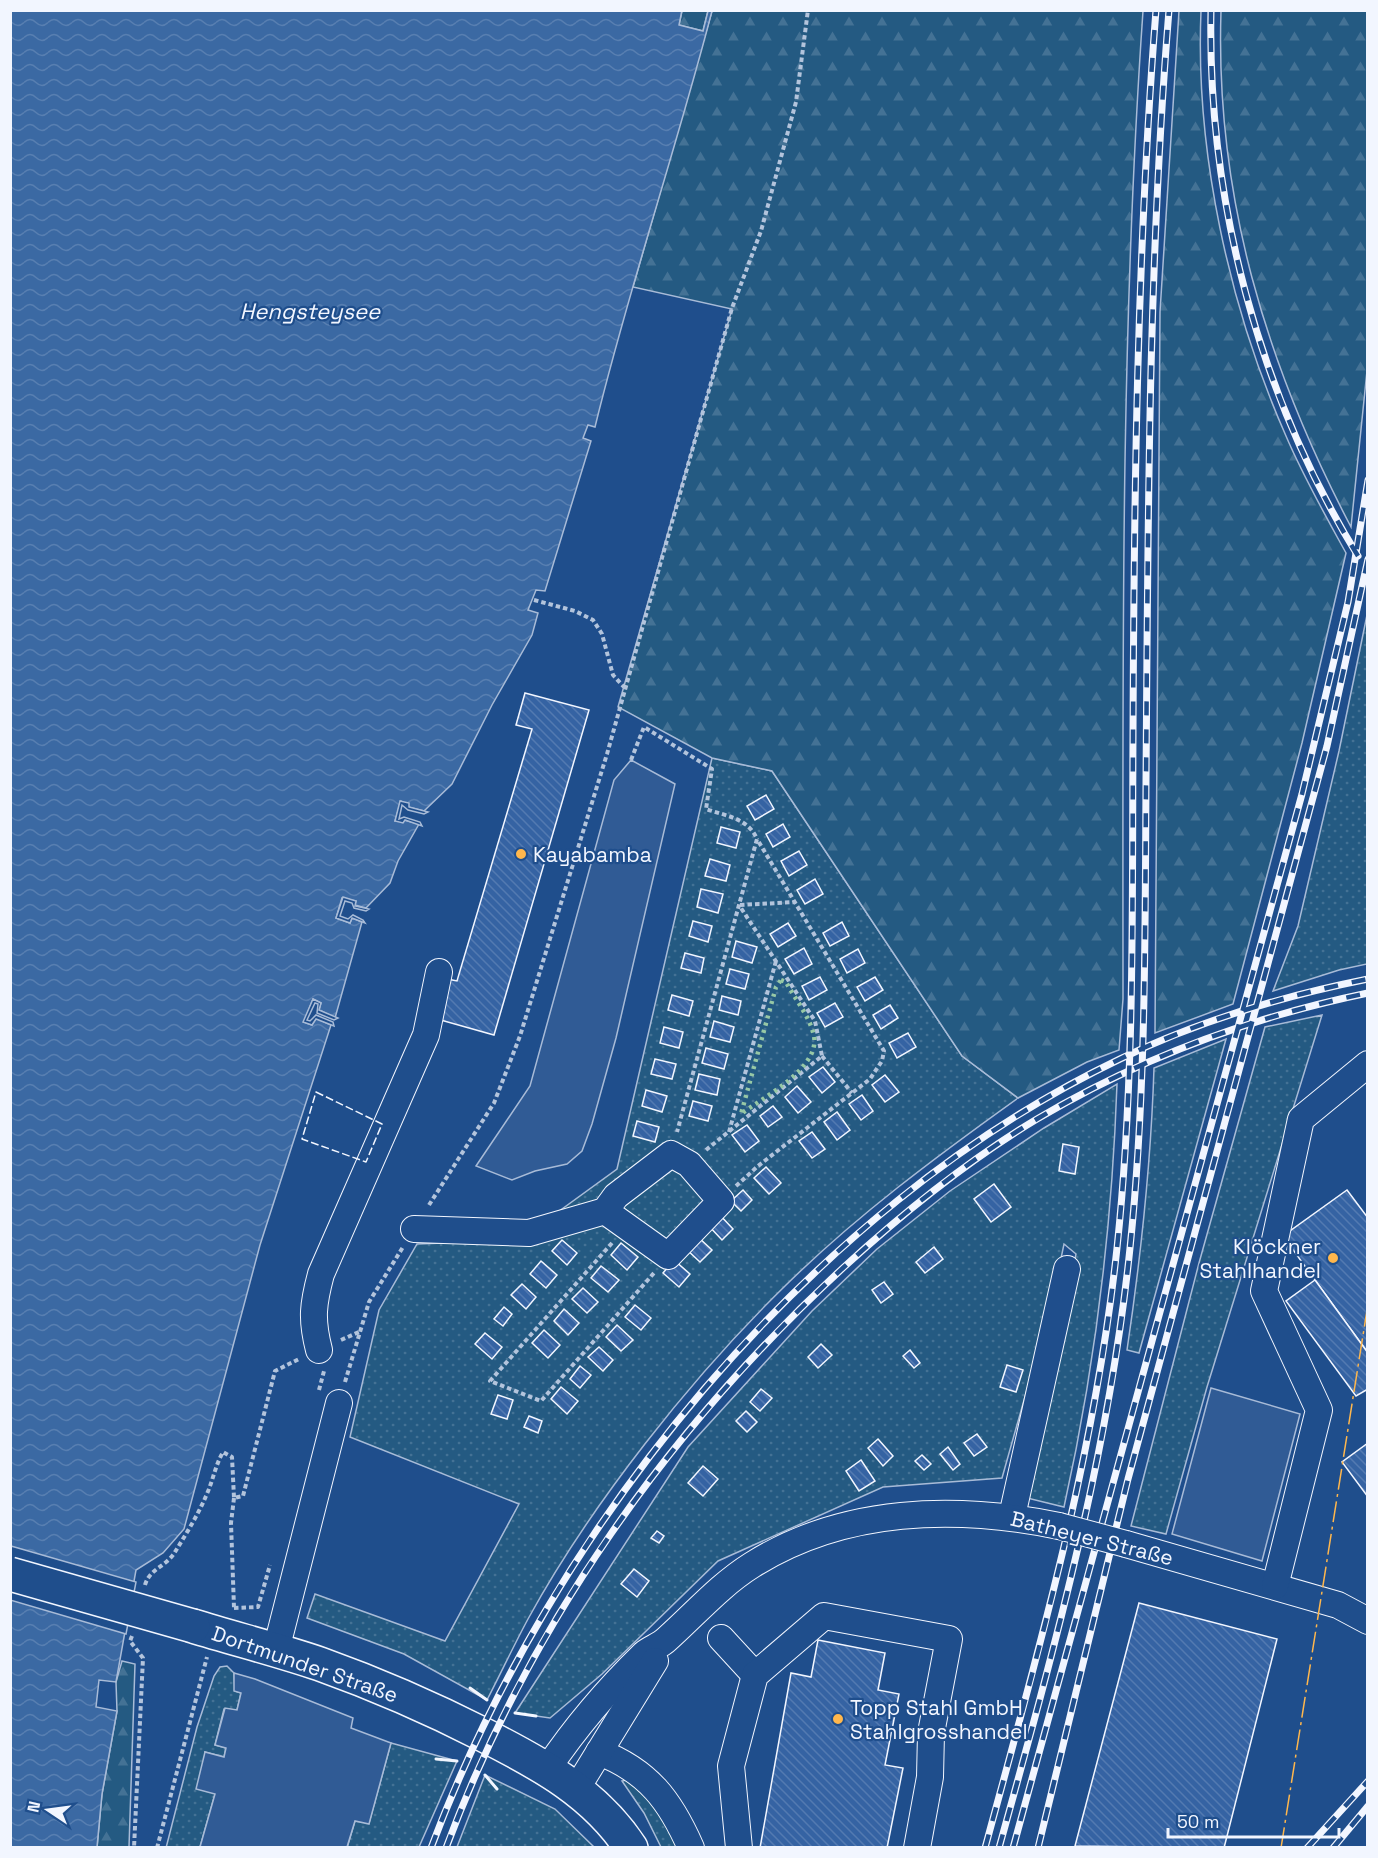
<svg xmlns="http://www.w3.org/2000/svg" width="1378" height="1858" font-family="'Space Grotesk',sans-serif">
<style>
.green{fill:url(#green-dots);stroke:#a8bbd7;stroke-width:1.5}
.forest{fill:url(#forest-firs);stroke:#a8bbd7;stroke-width:1.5}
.parking{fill:#305b95;stroke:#a8bbd7;stroke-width:1.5}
.water{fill:url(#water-waves);stroke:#a8bbd7;stroke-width:1.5}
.pier{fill:#1f4e8c;stroke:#a8bbd7;stroke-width:1.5}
.building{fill:url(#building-back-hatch);stroke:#f2f6ff;stroke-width:1.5}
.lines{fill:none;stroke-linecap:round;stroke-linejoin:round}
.minor-casing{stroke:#f2f6ff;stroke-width:28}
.major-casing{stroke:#f2f6ff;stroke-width:36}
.path{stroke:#b3c4dc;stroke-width:4;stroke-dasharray:4.5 3;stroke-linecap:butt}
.minor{stroke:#1f4e8c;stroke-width:26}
.major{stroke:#1f4e8c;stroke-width:33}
.rail-casing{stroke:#f2f6ff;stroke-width:7}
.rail{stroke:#1f4e8c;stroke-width:4.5;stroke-dasharray:14;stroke-linecap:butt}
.minor-bridge-casing{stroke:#f2f6ff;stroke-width:28;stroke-linecap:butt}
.major-bridge-casing{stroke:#f2f6ff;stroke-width:36;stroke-linecap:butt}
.minor-bridge{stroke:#1f4e8c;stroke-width:26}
.major-bridge{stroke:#1f4e8c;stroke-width:33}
.hedge{stroke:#97c8a6;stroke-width:4.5;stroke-dasharray:3 4.5;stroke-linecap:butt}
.fence{stroke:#f2f6ff;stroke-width:1.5;stroke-dasharray:8 3;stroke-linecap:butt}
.wall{stroke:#f2f6ff;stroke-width:3}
.power{stroke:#ffb74d;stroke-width:1.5;stroke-dasharray:21 4.5 3 4.5;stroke-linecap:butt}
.poi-dot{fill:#ffb74d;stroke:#1f4e8c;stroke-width:2}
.labels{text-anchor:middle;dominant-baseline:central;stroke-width:4.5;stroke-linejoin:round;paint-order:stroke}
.poi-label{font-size:21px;fill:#f2f6ff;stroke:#1f4e8c;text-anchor:start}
.street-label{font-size:21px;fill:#f2f6ff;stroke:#1f4e8c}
.water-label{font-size:22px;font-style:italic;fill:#f2f6ff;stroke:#1f4e8c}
</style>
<defs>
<pattern id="green-dots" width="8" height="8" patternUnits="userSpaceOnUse" patternTransform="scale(1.5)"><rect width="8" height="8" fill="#245a82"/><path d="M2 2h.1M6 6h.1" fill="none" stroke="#447295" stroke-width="1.8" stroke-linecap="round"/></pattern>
<pattern id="forest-firs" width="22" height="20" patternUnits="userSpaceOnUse" patternTransform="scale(1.5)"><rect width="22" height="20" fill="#245a82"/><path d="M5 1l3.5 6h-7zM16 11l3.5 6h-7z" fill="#447295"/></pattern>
<pattern id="water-waves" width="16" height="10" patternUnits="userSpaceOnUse" patternTransform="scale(1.5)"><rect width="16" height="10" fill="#3b69a3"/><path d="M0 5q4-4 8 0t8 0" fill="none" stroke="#587fb1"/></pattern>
<pattern id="building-back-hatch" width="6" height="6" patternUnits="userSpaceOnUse" patternTransform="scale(1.5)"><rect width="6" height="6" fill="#3563a3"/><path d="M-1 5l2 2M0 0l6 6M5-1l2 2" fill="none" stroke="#537ab1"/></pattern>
</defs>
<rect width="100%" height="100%" fill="#1f4e8c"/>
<g class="green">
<polygon points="1367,615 1367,964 1339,970 1273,991 1298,926 1339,751"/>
<path d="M712 758 772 771 962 1056 1018 1098C937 1156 856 1216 785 1286 692 1377 591 1504 528 1619 514 1645 501 1673 487 1700L404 1654 307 1618 315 1594 445 1641 519 1504 350 1437 379 1310 417 1244 525 1240 529 1233 617 1169Z"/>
<polygon points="1322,1015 1207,1387 1166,1534 1131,1526 1199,1263 1265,1027"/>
<path d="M1226 1039 1139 1353 1127 1350C1141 1256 1151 1163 1154 1068Z"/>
<path d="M1117 1084C1112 1227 1095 1368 1064 1507L1027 1498 1076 1254 1064 1244 1052 1301 1002 1478 883 1487 718 1561 602 1674 550 1718 515 1713 688 1447 812 1311 877 1249 950 1191 1044 1128Z"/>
<polygon points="227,1666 234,1673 235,1691 241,1693 237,1710 224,1709 215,1745 226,1748 224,1757 205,1752 215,1794 200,1847 166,1848 197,1727 214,1676 220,1667"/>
<polygon points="391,1743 457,1761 419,1847 347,1848 355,1821 369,1823"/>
<polygon points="485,1775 555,1809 594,1847 457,1847"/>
<polygon points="626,1780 655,1797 685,1847 661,1847 644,1813 622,1781"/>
</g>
<g class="forest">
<polygon points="682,11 708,11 703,31 679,25"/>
<path d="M712 11H1143C1120 340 1123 669 1123 999L1119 1050 1087 1062 1018 1098 962 1056 772 771 712 758 618 707 732 309 633 287Z"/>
<path d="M1201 11C1195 151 1229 307 1286 436 1303 476 1325 515 1346 553L1302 743 1233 1004 1155 1033 1160 312 1179 11Z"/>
<path d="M1221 11H1367L1368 361 1351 527C1266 365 1215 195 1221 11Z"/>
<polygon points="122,1661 135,1664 129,1847 97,1848 102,1794 117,1711 116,1682"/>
</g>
<g class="parking">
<polygon points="631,760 675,784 616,1038 592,1124 582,1151 567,1164 535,1171 512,1180 476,1166 530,1086 614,780"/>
<polygon points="1211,1388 1300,1414 1262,1561 1172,1534"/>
<polygon points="234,1673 255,1679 353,1718 351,1728 391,1743 369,1824 355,1821 347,1847 200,1847 215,1794 196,1789 205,1752 224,1757 226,1748 215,1745 225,1708 237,1710 241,1693 234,1691"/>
</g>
<path class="water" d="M682 10 679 25 703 31 708 11H712C676 150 629 287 595 427L588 425 583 438 591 441 545 591 536 590 528 610 538 613 532 635 492 705 452 784 424 811 408 807 401 801 395 821 404 820 419 824 398 861 390 883 366 908 355 905 356 901 342 898 336 918 350 923 352 918 362 922 335 1018 319 1010 321 1003 313 999 304 1022 312 1025 316 1018 331 1025 260 1245 184 1529 163 1553 136 1570 116 1682 99 1680 96 1707 117 1711 102 1794 97 1847 11 1848V11Z"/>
<g class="pier">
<polygon points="400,801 409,803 409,807 428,812 424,814 408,810 402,805 399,819 404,817 420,822 422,826 405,820 403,823 395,821"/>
<polygon points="343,897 356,901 355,906 369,909 366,911 354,908 352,903 345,901 340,916 348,919 353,915 363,920 365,923 352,918 350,923 336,918"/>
<polygon points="313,999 321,1003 319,1010 338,1018 334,1020 317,1013 318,1004 315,1003 307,1020 310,1021 316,1015 333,1022 334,1026 316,1019 312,1025 303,1022"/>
<polygon points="11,1546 136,1582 126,1634 10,1600"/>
</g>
<g class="building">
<polygon points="525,693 589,710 494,1035 437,1019 447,979 457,981 532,729 516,725"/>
<polygon points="766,795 774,809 755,820 747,806"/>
<polygon points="783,824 790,837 773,847 766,834"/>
<polygon points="721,827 740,832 736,848 717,843"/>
<polygon points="799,851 807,865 789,876 781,861"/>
<polygon points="710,859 730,865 726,881 705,876"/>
<polygon points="815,879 823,894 805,904 797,890"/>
<polygon points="701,889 723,894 718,913 697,907"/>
<polygon points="693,921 712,926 708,942 689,936"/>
<polygon points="842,922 849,936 830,946 823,933"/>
<polygon points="788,923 796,936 778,947 770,934"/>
<polygon points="736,941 757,947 752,963 732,957"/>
<polygon points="804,948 812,964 794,974 785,959"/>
<polygon points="858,949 865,963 847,973 840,959"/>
<polygon points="685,953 704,958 701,973 681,968"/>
<polygon points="730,969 749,974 745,989 726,984"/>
<polygon points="820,977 827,990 809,1000 802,986"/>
<polygon points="875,977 883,990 865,1001 857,987"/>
<polygon points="672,995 693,1001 689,1016 668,1010"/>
<polygon points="722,996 741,1001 738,1015 719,1010"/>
<polygon points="835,1003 843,1017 825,1027 817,1013"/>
<polygon points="890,1005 898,1018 881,1029 873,1015"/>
<polygon points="714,1021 734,1027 730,1042 710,1037"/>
<polygon points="664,1027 683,1032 679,1048 660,1043"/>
<polygon points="908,1033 916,1047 897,1058 889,1043"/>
<polygon points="706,1048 728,1054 724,1069 702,1063"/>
<polygon points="655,1059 676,1064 672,1079 651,1074"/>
<polygon points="823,1067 835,1082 822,1093 809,1077"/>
<polygon points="699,1074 720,1079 717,1095 695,1090"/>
<polygon points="885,1075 899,1092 885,1102 872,1085"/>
<polygon points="797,1086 811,1102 798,1113 785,1097"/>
<polygon points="646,1090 667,1096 662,1112 642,1106"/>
<polygon points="862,1095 873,1111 861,1120 849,1104"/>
<polygon points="693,1101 712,1106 708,1121 689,1116"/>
<polygon points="773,1106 782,1117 768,1127 760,1116"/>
<polygon points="837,1112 850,1130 837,1140 824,1122"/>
<polygon points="637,1121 659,1127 655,1142 633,1136"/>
<polygon points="747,1125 759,1141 745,1152 732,1135"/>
<polygon points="812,1132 825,1149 812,1158 799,1141"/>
<polygon points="1063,1144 1079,1147 1075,1174 1059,1171"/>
<polygon points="766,1167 781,1183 769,1194 754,1178"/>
<polygon points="994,1184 1011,1207 991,1222 974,1199"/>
<polygon points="743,1190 752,1200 741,1211 731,1201"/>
<polygon points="1347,1190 1368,1218 1368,1353 1283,1236"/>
<polygon points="719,1214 733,1229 722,1240 708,1225"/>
<polygon points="697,1236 712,1250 700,1262 685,1248"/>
<polygon points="562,1240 577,1253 567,1265 552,1251"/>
<polygon points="621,1243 638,1257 627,1270 611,1255"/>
<polygon points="934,1247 943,1259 925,1273 916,1262"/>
<polygon points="674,1260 690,1274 679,1287 663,1273"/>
<polygon points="541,1261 557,1275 546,1288 530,1274"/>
<polygon points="601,1266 619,1280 608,1292 591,1278"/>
<polygon points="1315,1280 1368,1353 1368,1389 1356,1396 1286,1301"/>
<polygon points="884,1282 893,1294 881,1303 872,1290"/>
<polygon points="522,1284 536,1297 526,1309 511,1295"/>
<polygon points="583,1288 598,1302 587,1313 572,1299"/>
<polygon points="635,1305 651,1318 641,1330 625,1317"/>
<polygon points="504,1307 512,1314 503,1326 494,1319"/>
<polygon points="564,1309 579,1323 568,1335 554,1321"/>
<polygon points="617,1325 633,1340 621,1351 606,1337"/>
<polygon points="544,1330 560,1345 548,1358 532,1343"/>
<polygon points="485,1333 502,1347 492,1359 475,1344"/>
<polygon points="821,1344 832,1355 818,1368 808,1357"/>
<polygon points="599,1347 613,1360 603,1371 588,1357"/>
<polygon points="910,1350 920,1363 914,1368 903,1356"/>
<polygon points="1007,1365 1023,1370 1016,1392 1000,1387"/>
<polygon points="580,1366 591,1375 580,1388 570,1379"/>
<polygon points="561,1387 578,1401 567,1414 551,1399"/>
<polygon points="761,1389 772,1398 760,1411 750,1402"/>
<polygon points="498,1395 513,1400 507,1419 491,1414"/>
<polygon points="746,1411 757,1422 747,1432 736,1421"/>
<polygon points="529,1416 542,1421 538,1433 524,1427"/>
<polygon points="977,1434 987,1447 974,1456 964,1443"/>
<polygon points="878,1439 893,1456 883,1466 868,1448"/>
<polygon points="1368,1443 1368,1497 1342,1462"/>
<polygon points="948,1447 960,1464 953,1470 940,1454"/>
<polygon points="922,1455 931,1464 924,1470 915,1461"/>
<polygon points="861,1460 875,1481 859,1491 846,1471"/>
<polygon points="703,1466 718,1479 703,1496 688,1483"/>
<polygon points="657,1531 664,1536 659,1543 651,1538"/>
<polygon points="634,1569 649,1581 637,1597 621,1584"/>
<polygon points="1139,1603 1277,1639 1224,1848 1075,1846"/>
<polygon points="818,1640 885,1653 878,1690 899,1694 885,1765 903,1768 887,1848 760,1848 791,1673 811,1677"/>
</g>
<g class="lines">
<g class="minor-casing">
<g id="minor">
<polyline points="414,1229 529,1233 605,1211 668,1256 721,1201 689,1164 671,1154 616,1196 605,1211"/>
<path d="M319 1350C311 1319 313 1304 321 1274L426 1035 439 972"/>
<polyline points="1012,1516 1067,1269"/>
<polyline points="1126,1544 1338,1605 1368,1621"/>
<polyline points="1275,1586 1319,1410 1264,1291 1301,1119 1368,1064"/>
<polyline points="721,1638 755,1675"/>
<polyline points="276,1650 339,1403"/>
<path d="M599 1752C648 1771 670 1800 691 1848"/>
<path d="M548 1768C575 1728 609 1688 644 1654 651 1648 660 1646 667 1639 695 1614 720 1585 752 1565 844 1507 956 1505 1059 1526"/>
<polyline points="577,1788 655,1661"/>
<polyline points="739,1848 731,1766 755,1675 824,1616 949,1639 931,1733 930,1777 917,1848"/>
</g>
</g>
<g class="major-casing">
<path id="major" d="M193 1626C235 1639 279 1650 320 1664 376 1684 431 1708 484 1735 541 1764 595 1793 631 1848"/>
</g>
<g class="path">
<polyline points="534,600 575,611 593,620 602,634 613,675 624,687"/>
<path d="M631 760 644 727 712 769 706 809C726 816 748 818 757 839L677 1132"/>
<polyline points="740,905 796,902"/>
<polyline points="822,1056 852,1093"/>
<polyline points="729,1132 776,961"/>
<polyline points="706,1150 822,1056 815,1021 739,905"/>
<polyline points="736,1186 758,1166 870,1079 882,1061 884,1051 757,839"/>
<polyline points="429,1205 494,1103 520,1036 607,754 732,308 761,231 796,102 808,10"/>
<polyline points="612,1243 490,1381 541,1401 654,1273"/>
<polyline points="341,1340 359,1332"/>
<polyline points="345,1382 369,1302 403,1247"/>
<polyline points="319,1390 324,1371"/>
<polyline points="234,1498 231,1523 234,1608"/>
<path d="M145 1585C150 1568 166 1567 175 1552 186 1534 198 1515 206 1496 213 1481 215 1466 223 1452L232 1457 234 1498 243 1496 275 1371 299 1359"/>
<polyline points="234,1608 258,1607 270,1565"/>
<polyline points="132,1636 130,1641 143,1658 134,1848"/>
<polyline points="157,1848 207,1657"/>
</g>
<use href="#minor" class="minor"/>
<use href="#major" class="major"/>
<g class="rail-casing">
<g id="rail">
<path d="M1211 10C1207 200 1259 395 1358 556"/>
<path d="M431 1848C551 1528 809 1208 1120 1059 1198 1021 1283 996 1368 979"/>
<path d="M446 1848C529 1625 670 1427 844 1267 904 1212 967 1161 1037 1119 1140 1058 1251 1017 1368 993"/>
<path d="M985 1848C1039 1650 1095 1453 1117 1248 1135 1078 1132 907 1133 736 1134 494 1137 252 1156 10"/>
<path d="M999 1848C1054 1650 1109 1453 1130 1248 1146 1094 1145 938 1146 783 1148 525 1148 267 1169 10"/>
<polyline points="1013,1848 1302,794 1348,602 1368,480"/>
<polyline points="1038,1848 1128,1479 1327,746 1368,559"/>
<polyline points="1307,1848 1368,1781"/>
<polyline points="1333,1848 1368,1806"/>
</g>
</g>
<use href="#rail" class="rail"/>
<g class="minor-bridge-casing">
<polyline id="minor-bridge" points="1059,1526 1126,1544"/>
</g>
<g class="major-bridge-casing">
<polyline id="major-bridge" points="10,1574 193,1626"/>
</g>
<use href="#minor-bridge" class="minor-bridge"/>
<use href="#major-bridge" class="major-bridge"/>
<path class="hedge" d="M781 980 786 982C795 999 810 1017 814 1036 820 1068 764 1097 741 1114L776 987Z"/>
<polygon class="fence" points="316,1092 382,1124 366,1162 302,1139"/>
<g class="wall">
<polyline points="470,1688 487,1700"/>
<polyline points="515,1713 536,1716"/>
<polyline points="436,1759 457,1761"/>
<polyline points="485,1775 497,1789"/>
</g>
<polyline class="power" points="1281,1848 1368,1304"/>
</g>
<g class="poi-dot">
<circle cx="521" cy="854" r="6"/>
<circle cx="1333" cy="1258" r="6"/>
<circle cx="838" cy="1719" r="6"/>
</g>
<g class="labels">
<g class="poi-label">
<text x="533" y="854">Kayabamba</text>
<text x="1321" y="1246" text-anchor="end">Klöckner<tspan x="1321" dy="24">Stahlhandel</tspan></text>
<text x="850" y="1707">Topp Stahl GmbH<tspan x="850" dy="24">Stahlgrosshandel</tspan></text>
</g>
<g class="street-label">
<text transform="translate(1092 1538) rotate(14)">Batheyer Straße</text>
<text transform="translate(305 1664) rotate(19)">Dortmunder Straße</text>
</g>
<g class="water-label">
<text x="310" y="311">Hengsteysee</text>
</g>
</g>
<rect width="1378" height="1858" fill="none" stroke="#f2f6ff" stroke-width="24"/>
<g transform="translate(48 1810) rotate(283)" stroke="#1f4e8c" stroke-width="4.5" paint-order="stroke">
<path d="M0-4.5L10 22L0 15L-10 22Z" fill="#f2f6ff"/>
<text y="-9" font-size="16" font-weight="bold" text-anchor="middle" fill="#f2f6ff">N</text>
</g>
<path d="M1168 1828v9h171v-9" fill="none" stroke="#f2f6ff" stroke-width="3"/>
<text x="1177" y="1828" font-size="18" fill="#f2f6ff" stroke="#1f4e8c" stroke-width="4.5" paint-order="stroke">50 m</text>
</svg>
